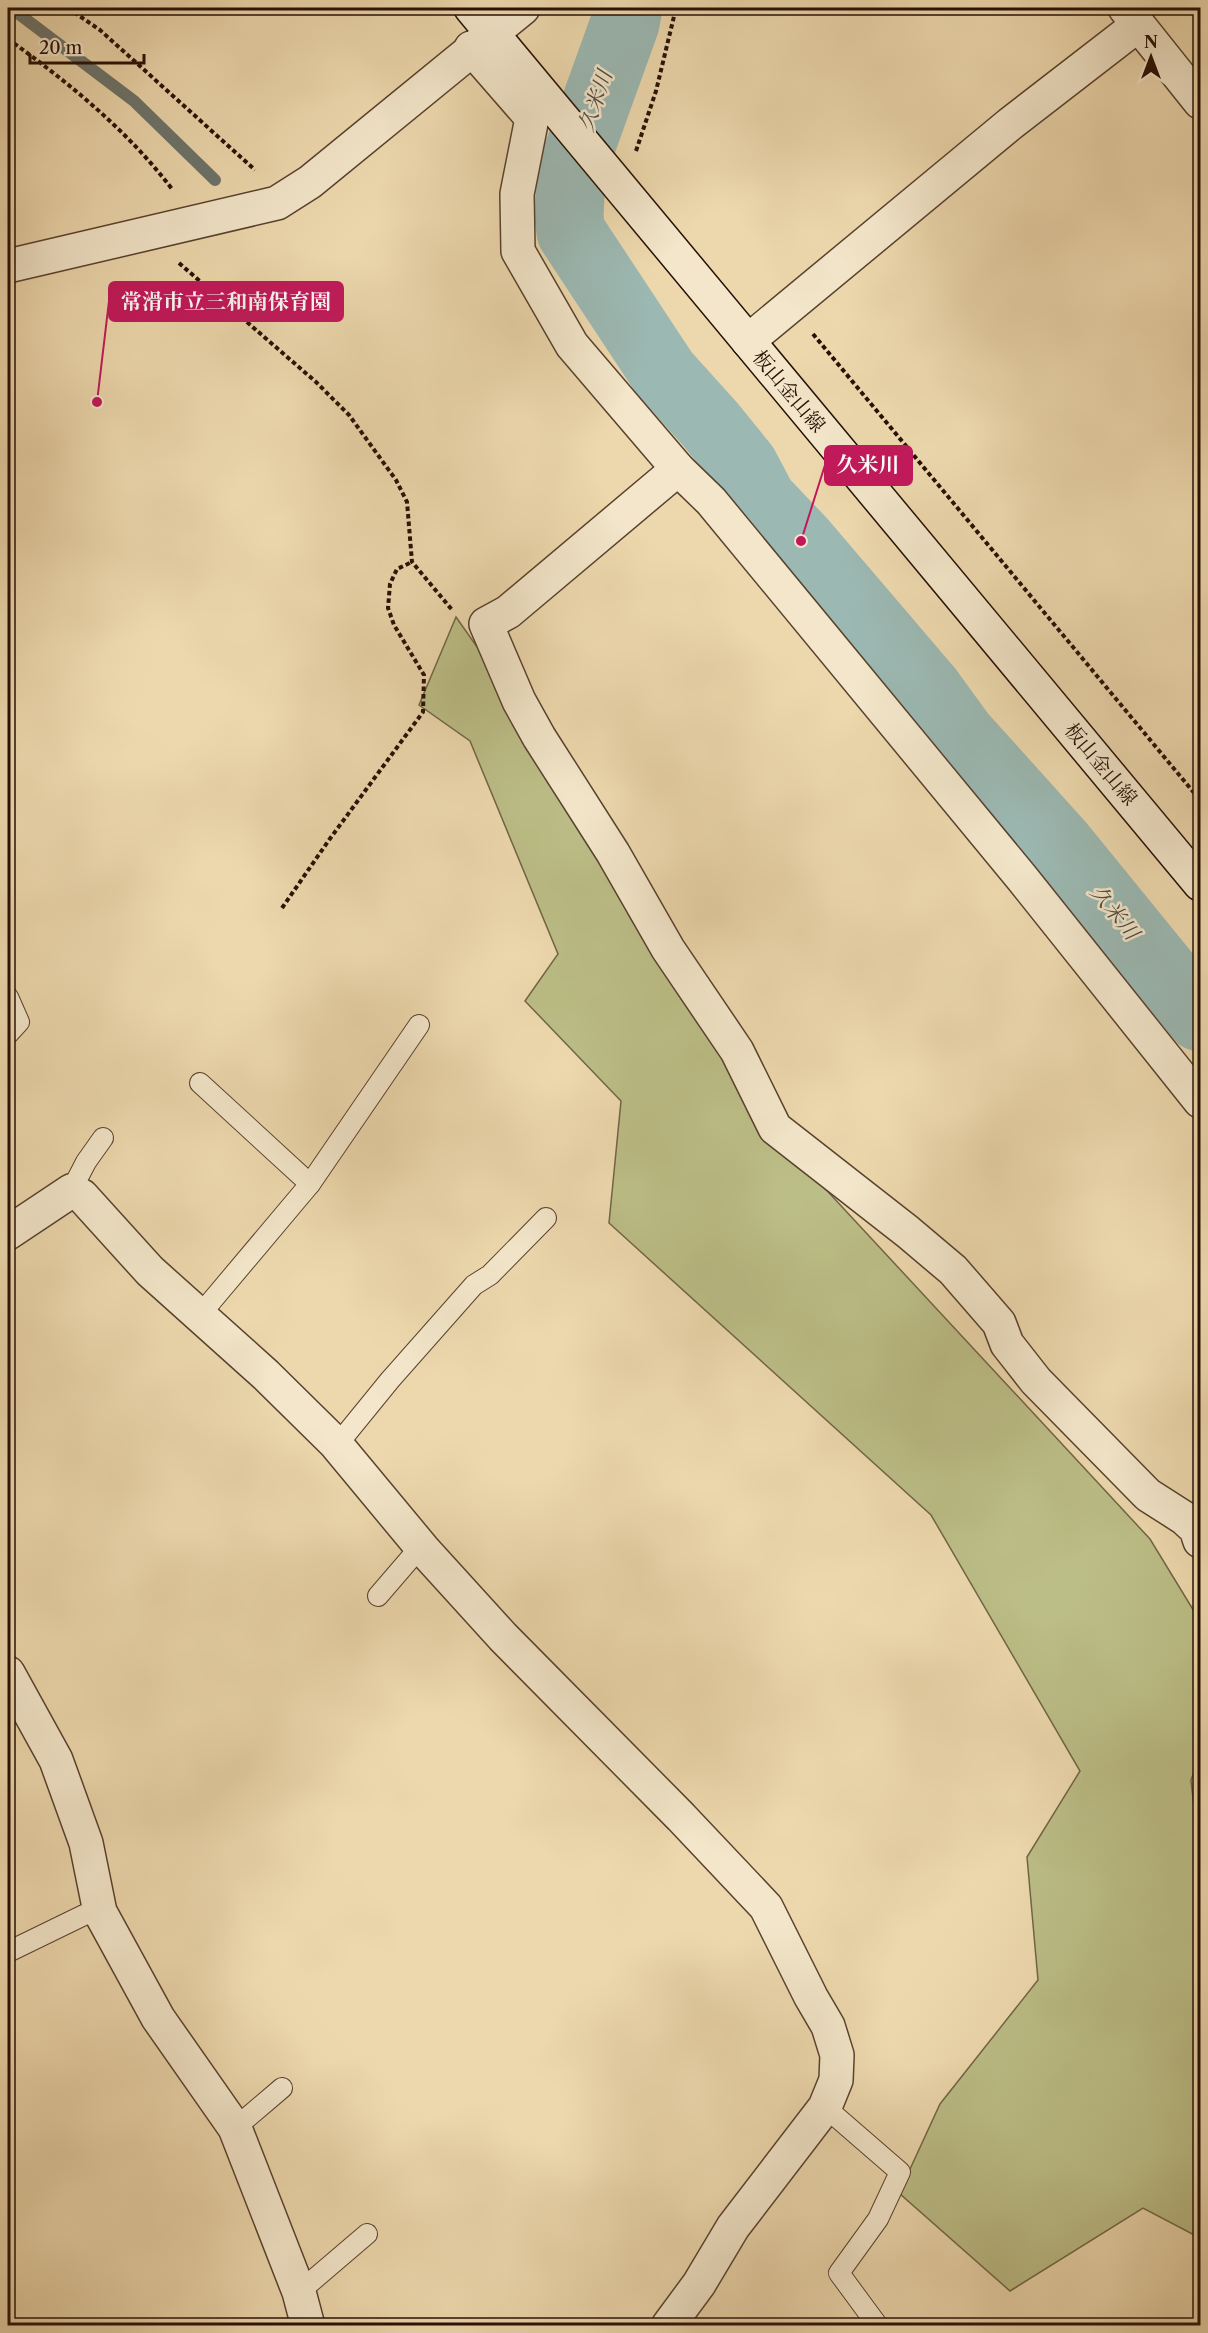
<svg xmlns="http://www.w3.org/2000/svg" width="1208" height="2333" font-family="'Libre Caslon Text','Noto Serif JP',serif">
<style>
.green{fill:#bcbe87;stroke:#716646;stroke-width:1.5}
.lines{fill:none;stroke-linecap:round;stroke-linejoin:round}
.stream{stroke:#6c746c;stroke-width:12}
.river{stroke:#9bb8b2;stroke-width:69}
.lane-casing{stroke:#58412e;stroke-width:22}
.street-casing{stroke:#58412e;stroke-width:36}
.secondary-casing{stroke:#260f04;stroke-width:36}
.path{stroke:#260f04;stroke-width:4;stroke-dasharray:4.5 3;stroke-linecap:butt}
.lane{stroke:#f3e6ca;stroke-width:20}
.street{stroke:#f3e6ca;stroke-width:33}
.secondary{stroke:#f3e6ca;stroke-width:33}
.labels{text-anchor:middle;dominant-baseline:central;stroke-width:5;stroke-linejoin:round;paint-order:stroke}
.street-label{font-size:20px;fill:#260f04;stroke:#f3e6ca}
.water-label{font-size:21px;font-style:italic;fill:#4f4a41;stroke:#f3e6ca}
.leader{fill:none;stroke:#c2185b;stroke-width:2}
.callout-dot{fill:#c2185b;stroke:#f3e6ca;stroke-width:2}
.callout{fill:#c2185b;stroke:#c2185b;stroke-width:2}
.callout-label{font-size:21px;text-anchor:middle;font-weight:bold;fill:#fff}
</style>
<rect width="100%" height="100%" fill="#edd8ad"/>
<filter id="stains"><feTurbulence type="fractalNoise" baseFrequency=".00333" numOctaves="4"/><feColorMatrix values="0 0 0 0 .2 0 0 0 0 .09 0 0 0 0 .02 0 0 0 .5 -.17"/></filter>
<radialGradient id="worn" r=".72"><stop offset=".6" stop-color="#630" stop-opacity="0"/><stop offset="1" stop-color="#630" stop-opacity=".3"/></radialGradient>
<polygon class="green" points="456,617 620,850 768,1127 1150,1539 1200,1621 1200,1756 1191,1780 1200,1863 1200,2238 1143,2208 1010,2291 899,2193 940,2104 1038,1980 1027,1857 1080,1771 931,1515 609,1223 621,1101 525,1001 558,954 470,741 419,705"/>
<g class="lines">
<polyline class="stream" points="11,8 134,101 215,180"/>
<polyline class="river" points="628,8 625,23 571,173 569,217 571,232 664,373 710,424 744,466 762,500 801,541 929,691 961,735 1060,845 1200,1017"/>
<g class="lane-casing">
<g id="lane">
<polyline points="8,997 19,1022 8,1034"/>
<polyline points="200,1083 310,1184"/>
<polyline points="71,1191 86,1162 103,1138"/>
<polyline points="199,1316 310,1184 419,1025"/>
<polyline points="335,1443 342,1439 390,1380 474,1285 490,1275 546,1218"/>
<polyline points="378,1596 421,1546"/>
<polyline points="8,1952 84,1915 100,1912"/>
<polyline points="825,2107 900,2172 878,2219 839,2273 878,2326"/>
<polyline points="235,2128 282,2088"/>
<polyline points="299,2292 367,2234"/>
</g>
</g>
<g class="street-casing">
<g id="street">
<polyline points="1125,8 1200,102"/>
<polyline points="471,48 532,118 517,194 518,251 572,345 678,469 711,501 1022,878 1200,1101"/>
<polyline points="8,266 277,203 310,182 523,8"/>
<polyline points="748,341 1010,124 1138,25"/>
<polyline points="678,469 508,612 486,624 519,701 539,737 613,853 668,949 737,1051 775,1128 908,1232 953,1270 999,1323 1007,1344 1036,1381 1148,1495 1184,1518 1196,1529 1200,1541"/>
<polyline points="8,1233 71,1191 82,1196 150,1271 266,1375 335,1443 423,1549 503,1637 681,1817 766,1907 811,1997 828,2026 837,2055 836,2080 825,2107 733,2227 699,2284 668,2326"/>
<polyline points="8,1673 56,1760 86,1843 100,1912 158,2018 235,2128 299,2292 308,2326"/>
</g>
</g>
<g class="secondary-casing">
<polyline id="secondary" points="471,8 1200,884"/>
</g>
<g class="path">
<polyline points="68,8 100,30 255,170"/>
<path d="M8 39C68 82 127 130 172 189"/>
<polyline points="636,151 656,91 676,8"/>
<polyline points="179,263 316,382 349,415 396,480 407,502 412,562 453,611"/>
<polyline points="813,334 1200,800"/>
<polyline points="282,908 329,840 423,712 424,675 394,625 388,608 390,584 397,569 412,562"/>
</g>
<use href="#lane" class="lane"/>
<use href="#street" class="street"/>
<use href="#secondary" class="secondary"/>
</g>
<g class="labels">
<g class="street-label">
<text transform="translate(789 391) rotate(50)">板山金山線</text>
<text transform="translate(1101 764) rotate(50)">板山金山線</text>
</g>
<g class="water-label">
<text transform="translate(595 101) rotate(-71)">久米川</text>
<text transform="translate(1115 912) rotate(51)">久米川</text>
</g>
</g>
<path class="leader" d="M97 402L109 301M801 541L825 465"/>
<g class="callout-dot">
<circle cx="97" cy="402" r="6"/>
<circle cx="801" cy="541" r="6"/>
</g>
<g class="callout">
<rect x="109" y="282" width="234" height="39" rx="6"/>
<rect x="825" y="446" width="87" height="39" rx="6"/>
</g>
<g class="callout-label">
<text x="226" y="309">常滑市立三和南保育園</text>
<text x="868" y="472">久米川</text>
</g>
<rect width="1208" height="2333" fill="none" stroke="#edd8ad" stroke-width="30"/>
<rect x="9" y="9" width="1190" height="2315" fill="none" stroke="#260f04" stroke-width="3"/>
<rect x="15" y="15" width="1178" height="2303" fill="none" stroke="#260f04" stroke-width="1.5"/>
<g transform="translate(1151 57)" stroke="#f3e6ca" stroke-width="4.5" paint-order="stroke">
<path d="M0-4.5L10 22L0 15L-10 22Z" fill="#260f04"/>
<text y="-9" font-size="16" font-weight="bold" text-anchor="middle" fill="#260f04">N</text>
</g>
<path d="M30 54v9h114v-9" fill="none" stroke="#260f04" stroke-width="3"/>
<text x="39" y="54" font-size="18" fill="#260f04" stroke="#f3e6ca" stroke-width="4.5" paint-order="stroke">20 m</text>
<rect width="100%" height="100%" filter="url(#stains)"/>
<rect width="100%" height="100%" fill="url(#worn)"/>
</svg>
